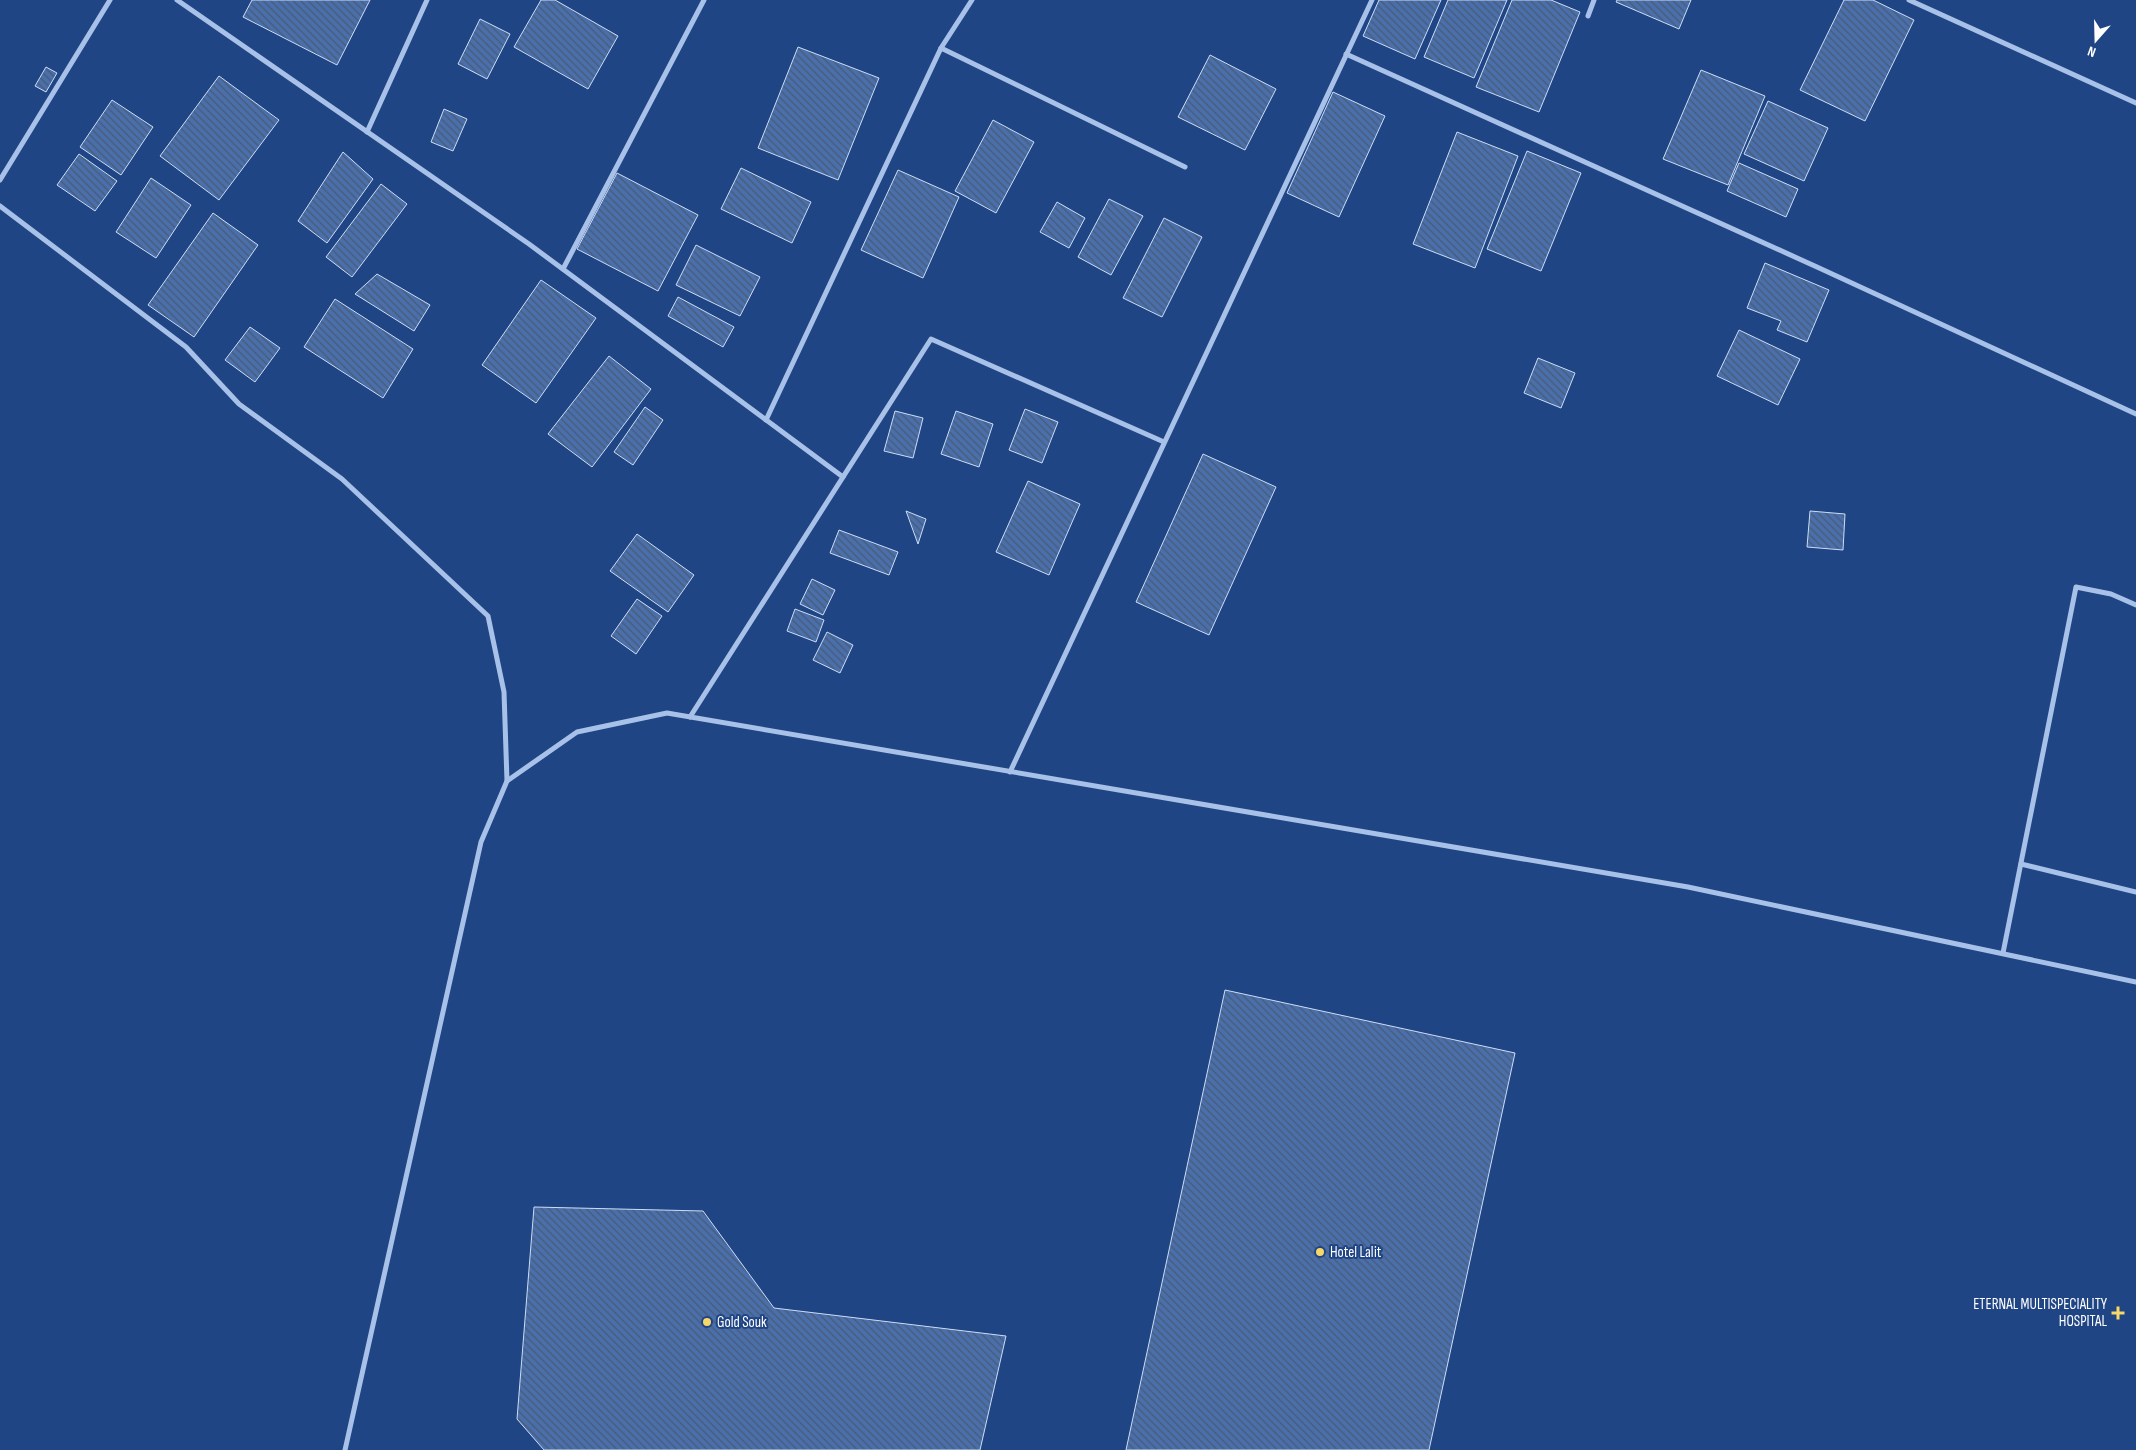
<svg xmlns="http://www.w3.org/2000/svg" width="2136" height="1450" font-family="'Sofia Sans Condensed',sans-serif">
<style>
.building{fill:url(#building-back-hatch);stroke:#ccddf7}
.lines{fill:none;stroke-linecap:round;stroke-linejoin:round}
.street{stroke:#a8c1e9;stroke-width:5}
.poi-dot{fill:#f6d769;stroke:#204584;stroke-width:2}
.labels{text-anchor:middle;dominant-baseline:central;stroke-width:4;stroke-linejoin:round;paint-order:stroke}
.poi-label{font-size:15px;fill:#fff;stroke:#204584;text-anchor:start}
</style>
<defs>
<pattern id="building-back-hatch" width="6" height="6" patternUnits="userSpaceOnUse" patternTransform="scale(1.25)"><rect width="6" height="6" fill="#496fac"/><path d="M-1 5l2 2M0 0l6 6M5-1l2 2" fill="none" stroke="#4b5a72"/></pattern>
</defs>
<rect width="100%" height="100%" fill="#204584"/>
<g class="building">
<polygon points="252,0 370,0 337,65 243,17"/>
<polygon points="541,0 555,0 618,36 588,89 514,47"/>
<polygon points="1379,0 1441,0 1415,59 1363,36"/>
<polygon points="1448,0 1507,0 1474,78 1424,57"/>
<polygon points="1512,0 1551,0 1580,12 1539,112 1476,87"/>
<polygon points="1617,0 1691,0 1679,29 1616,2"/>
<polygon points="1844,0 1873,0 1914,20 1865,121 1800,90"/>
<polygon points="480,19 510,34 487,79 458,64"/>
<polygon points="798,47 879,78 838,180 758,148"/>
<polygon points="1210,55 1276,89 1245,150 1178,117"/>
<polygon points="46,67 57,73 46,92 35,86"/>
<polygon points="1701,70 1765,96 1728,185 1663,159"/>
<polygon points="219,76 279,120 219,200 160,156"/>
<polygon points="1333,92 1385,116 1339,217 1287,193"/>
<polygon points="112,100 153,127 121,175 80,147"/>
<polygon points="1768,101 1828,128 1804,181 1744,154"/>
<polygon points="444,109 467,119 453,151 431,142"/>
<polygon points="993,120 1034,142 996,213 955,191"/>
<polygon points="1457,132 1518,156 1475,268 1413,244"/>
<polygon points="1527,151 1581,173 1541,271 1487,249"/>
<polygon points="343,152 373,179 327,243 298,221"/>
<polygon points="79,154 117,181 95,211 57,185"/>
<polygon points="1739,163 1798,189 1786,217 1727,191"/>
<polygon points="741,168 811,202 792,243 721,209"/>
<polygon points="898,170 959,197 923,278 861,250"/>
<polygon points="617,173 698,215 658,291 577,249"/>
<polygon points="151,178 191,205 156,258 116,232"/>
<polygon points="381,184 407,204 352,277 326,257"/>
<polygon points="1109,199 1143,216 1111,275 1078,257"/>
<polygon points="1057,202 1085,218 1069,248 1040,232"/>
<polygon points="213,213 258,245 194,337 148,305"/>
<polygon points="1164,218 1202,237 1162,317 1123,298"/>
<polygon points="696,245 760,277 740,316 676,285"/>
<polygon points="1765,263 1829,290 1807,342 1777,330 1781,321 1747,308"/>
<polygon points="377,274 430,305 414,331 355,294"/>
<polygon points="541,280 596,318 536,403 482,365"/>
<polygon points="678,297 734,327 723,347 668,316"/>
<polygon points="335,299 413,349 383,398 304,347"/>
<polygon points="250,327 280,348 255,382 225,360"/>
<polygon points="1739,330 1800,359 1778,405 1717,376"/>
<polygon points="609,356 651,389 592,467 548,434"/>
<polygon points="1538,358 1575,373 1561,408 1524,393"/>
<polygon points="645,407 663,420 633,465 614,452"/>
<polygon points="1025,409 1058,422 1042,463 1009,450"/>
<polygon points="895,411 923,418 913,458 884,451"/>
<polygon points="956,411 993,424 979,467 941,454"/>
<polygon points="1203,454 1276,487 1209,635 1136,602"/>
<polygon points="1028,481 1080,504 1049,575 996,552"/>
<polygon points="906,511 926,519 918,544"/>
<polygon points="1810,511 1845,514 1843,550 1807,547"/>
<polygon points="839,530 898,552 889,575 830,553"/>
<polygon points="637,534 694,575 668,612 610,571"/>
<polygon points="812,579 835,590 823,615 800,604"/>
<polygon points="637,599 662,616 636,654 611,636"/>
<polygon points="795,609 824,620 816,642 787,631"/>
<polygon points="827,632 853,645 840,673 813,660"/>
<polygon points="1225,990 1515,1053 1429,1450 1126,1450"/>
<polygon points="534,1207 703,1211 774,1308 1006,1336 980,1450 544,1450 517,1419"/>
</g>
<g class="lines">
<g class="street">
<polyline points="177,0 529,244 843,477"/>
<polyline points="1909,0 2136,103"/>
<polyline points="1588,16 1594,0"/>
<polyline points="941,48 972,0"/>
<polyline points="1346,54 1817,267 2136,414"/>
<polyline points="367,132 427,0"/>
<polyline points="0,180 110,0"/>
<polyline points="0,206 186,347 239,404 342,479 488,616 504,692 507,781"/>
<polyline points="563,269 704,0"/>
<polyline points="766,420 941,48 1185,167"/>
<polyline points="690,717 931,339 1164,442"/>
<polyline points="1010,772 1372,0"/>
<polyline points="2021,864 2136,892"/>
<polyline points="2003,953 2076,587 2111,594 2136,605"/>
<polyline points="345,1450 481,842 507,781 577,732 667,713 1688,887 2136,982"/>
</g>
</g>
<g class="poi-dot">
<circle cx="1320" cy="1252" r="5"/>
<path d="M2115.5 1305.5h5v5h5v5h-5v5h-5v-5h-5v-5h5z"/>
<circle cx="707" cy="1322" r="5"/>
</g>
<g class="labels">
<g class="poi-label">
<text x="1330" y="1252">Hotel Lalit</text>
<text x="2107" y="1304" text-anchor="end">ETERNAL MULTISPECIALITY<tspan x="2107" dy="17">HOSPITAL</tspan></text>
<text x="717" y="1322">Gold Souk</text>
</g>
</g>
<g transform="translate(2096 40) rotate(200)" stroke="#204584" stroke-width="4" paint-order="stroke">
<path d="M0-4L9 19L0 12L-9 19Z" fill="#ffffff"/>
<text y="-8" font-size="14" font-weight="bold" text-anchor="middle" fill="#ffffff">N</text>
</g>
</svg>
